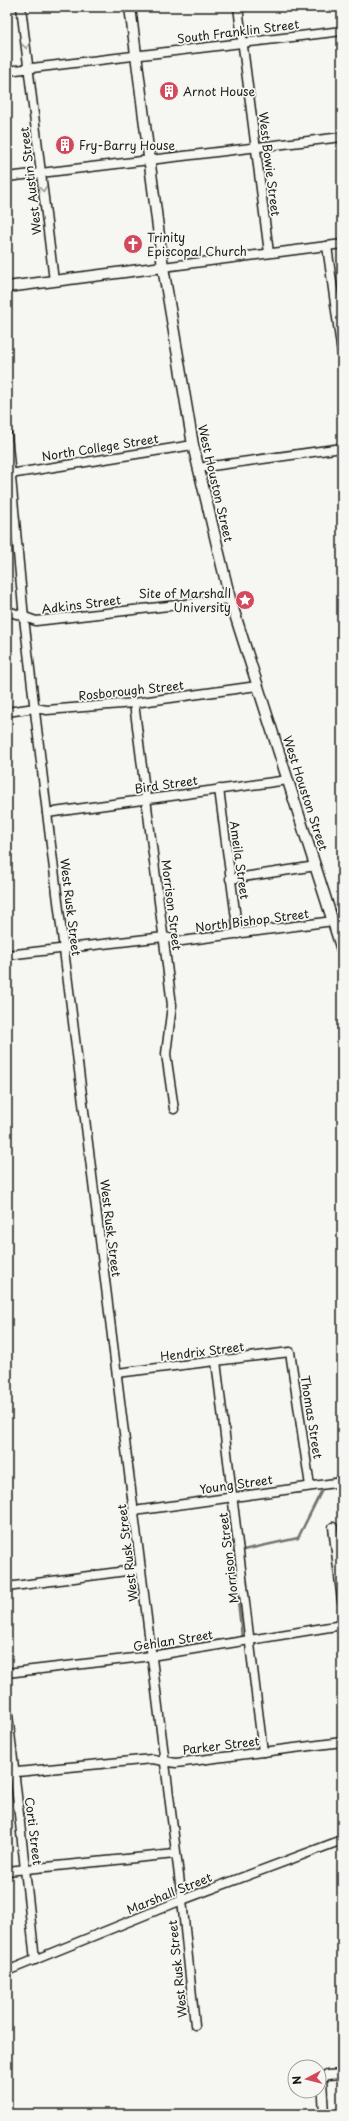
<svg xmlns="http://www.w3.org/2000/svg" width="349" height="2121" font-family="'Playpen Sans',sans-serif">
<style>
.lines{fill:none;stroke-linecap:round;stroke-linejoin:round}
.stream{stroke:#727271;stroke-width:2.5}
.minor-casing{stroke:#1c1c1c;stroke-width:11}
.major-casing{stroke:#1c1c1c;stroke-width:13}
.minor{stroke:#f6f6f2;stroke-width:8}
.major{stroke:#f6f6f2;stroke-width:10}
.oneway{stroke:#949492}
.labels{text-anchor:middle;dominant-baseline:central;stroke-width:3.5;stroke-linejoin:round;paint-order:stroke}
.street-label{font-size:12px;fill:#1c1c1c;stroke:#f6f6f2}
.poi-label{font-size:12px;fill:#1c1c1c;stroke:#f6f6f2;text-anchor:start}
</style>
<rect width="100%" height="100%" fill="#f6f6f2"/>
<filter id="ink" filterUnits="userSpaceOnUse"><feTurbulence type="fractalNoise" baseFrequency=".025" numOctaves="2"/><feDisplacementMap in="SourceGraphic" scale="8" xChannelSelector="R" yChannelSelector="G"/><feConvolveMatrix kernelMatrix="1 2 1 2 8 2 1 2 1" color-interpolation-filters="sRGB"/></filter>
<g filter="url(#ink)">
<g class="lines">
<g class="stream">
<path d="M337 1477C345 1466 334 1451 342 1439"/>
<polyline points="243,1550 298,1538 321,1492"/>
<polyline points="158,1650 242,1637 233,1556 234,1552"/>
<polyline points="138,1654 144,1652"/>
</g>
<g class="minor-casing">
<g id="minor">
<polyline points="21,7 54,281"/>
<polyline points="238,7 269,253"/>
<polyline points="7,71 342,31"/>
<polyline points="7,177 342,137"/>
<polyline points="327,246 342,354"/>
<polyline points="163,267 342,244"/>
<polyline points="7,434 24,618 47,813 182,1900 195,2025"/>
<polyline points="198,468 342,448"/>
<polyline points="10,474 193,445"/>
<polyline points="7,613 11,612 36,621 230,599"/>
<polyline points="134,703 172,1005 166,1054 174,1109"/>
<polyline points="7,712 35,708 47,710 134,703 257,686"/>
<polyline points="219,789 238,934"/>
<polyline points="47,813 288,780"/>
<polyline points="230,879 316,866"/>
<polyline points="7,955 164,937 182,941 333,921"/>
<polyline points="216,1361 263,1752"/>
<polyline points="117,1373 290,1352 310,1486"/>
<polyline points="134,1511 342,1482"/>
<polyline points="333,1527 342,1601"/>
<polyline points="7,1587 141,1569"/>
<polyline points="7,1673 151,1656 342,1625"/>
<polyline points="7,1705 35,1960"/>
<polyline points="7,1773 152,1759 176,1763 342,1742"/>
<polyline points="7,1871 175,1854"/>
<polyline points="7,1971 182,1900 342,1840"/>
<polyline points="324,2114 322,2080 327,2075 342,2074"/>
</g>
</g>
<g class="major-casing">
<g id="major">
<polyline points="130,7 163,267 193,445 230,599 342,950"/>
<polyline points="7,287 163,267"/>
</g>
</g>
<use href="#minor" class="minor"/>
<use href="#major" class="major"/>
</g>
<defs><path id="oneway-chevron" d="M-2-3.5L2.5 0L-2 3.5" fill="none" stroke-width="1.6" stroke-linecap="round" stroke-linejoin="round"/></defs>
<g class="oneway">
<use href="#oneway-chevron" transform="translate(26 46) rotate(83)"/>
<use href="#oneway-chevron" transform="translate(43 189) rotate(83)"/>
</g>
</g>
<defs>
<g id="building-disc" transform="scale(1)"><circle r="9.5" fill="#d1495b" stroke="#f6f6f2"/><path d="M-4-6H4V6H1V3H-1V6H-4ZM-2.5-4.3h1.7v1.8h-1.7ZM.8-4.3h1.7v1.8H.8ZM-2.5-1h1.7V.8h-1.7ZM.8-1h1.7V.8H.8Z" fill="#fff"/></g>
<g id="church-disc" transform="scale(1)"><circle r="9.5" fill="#d1495b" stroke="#f6f6f2"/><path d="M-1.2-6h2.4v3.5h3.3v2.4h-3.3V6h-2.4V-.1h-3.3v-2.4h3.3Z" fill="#fff"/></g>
<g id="sight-disc" transform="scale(1)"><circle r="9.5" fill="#d1495b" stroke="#f6f6f2"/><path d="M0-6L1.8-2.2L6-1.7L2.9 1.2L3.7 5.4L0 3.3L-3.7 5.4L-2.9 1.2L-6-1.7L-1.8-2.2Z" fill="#fff"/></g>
</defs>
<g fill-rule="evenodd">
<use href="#building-disc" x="169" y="91"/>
<use href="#building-disc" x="65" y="145"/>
<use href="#church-disc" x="133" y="244"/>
<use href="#sight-disc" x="245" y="600"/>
</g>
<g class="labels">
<g class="street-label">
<text transform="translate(238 31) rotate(-7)">South Franklin Street</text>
<text transform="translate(270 164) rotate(83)">West Bowie Street</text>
<text transform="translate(30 181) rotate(-97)">West Austin Street</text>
<text transform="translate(100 447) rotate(-9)">North College Street</text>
<text transform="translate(216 483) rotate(77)">West Houston Street</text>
<text transform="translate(81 604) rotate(-7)">Adkins Street</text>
<text transform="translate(131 690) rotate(-6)">Rosborough Street</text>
<text transform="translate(166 784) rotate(-8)">Bird Street</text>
<text transform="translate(306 793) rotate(72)">West Houston Street</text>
<text transform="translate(240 860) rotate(82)">Ameila Street</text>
<text transform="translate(172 905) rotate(83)">Morrison Street</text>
<text transform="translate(71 907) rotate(83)">West Rusk Street</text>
<text transform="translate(252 920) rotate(-7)">North Bishop Street</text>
<text transform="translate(111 1228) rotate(83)">West Rusk Street</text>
<text transform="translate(202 1351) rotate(-7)">Hendrix Street</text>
<text transform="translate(312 1417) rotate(81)">Thomas Street</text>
<text transform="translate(236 1484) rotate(-8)">Young Street</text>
<text transform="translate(127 1553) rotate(-97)">West Rusk Street</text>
<text transform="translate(228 1558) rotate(-97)">Morrison Street</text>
<text transform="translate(173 1640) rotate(-9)">Gehlan Street</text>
<text transform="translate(221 1745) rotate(-7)">Parker Street</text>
<text transform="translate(34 1831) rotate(83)">Corti Street</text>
<text transform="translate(169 1893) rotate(-22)">Marshall Street</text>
<text transform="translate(177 1969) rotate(-96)">West Rusk Street</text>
</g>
<g class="poi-label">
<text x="183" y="91">Arnot House</text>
<text x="79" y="145">Fry-Barry House</text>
<text x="147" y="237">Trinity<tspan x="147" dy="14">Episcopal Church</tspan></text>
<text x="231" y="593" text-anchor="end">Site of Marshall<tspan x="231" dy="14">University</tspan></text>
</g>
</g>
<rect width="349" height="2121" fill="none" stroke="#f6f6f2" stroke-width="24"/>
<rect x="12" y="12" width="325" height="2097" fill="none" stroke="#1c1c1c" stroke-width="1.5" filter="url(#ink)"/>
<g transform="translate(307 2079) rotate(263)"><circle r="19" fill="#f6f6f2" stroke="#9f9f9c"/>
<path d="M0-3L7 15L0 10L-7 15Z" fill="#d1495b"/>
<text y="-6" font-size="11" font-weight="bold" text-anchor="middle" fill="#1c1c1c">N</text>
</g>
</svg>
